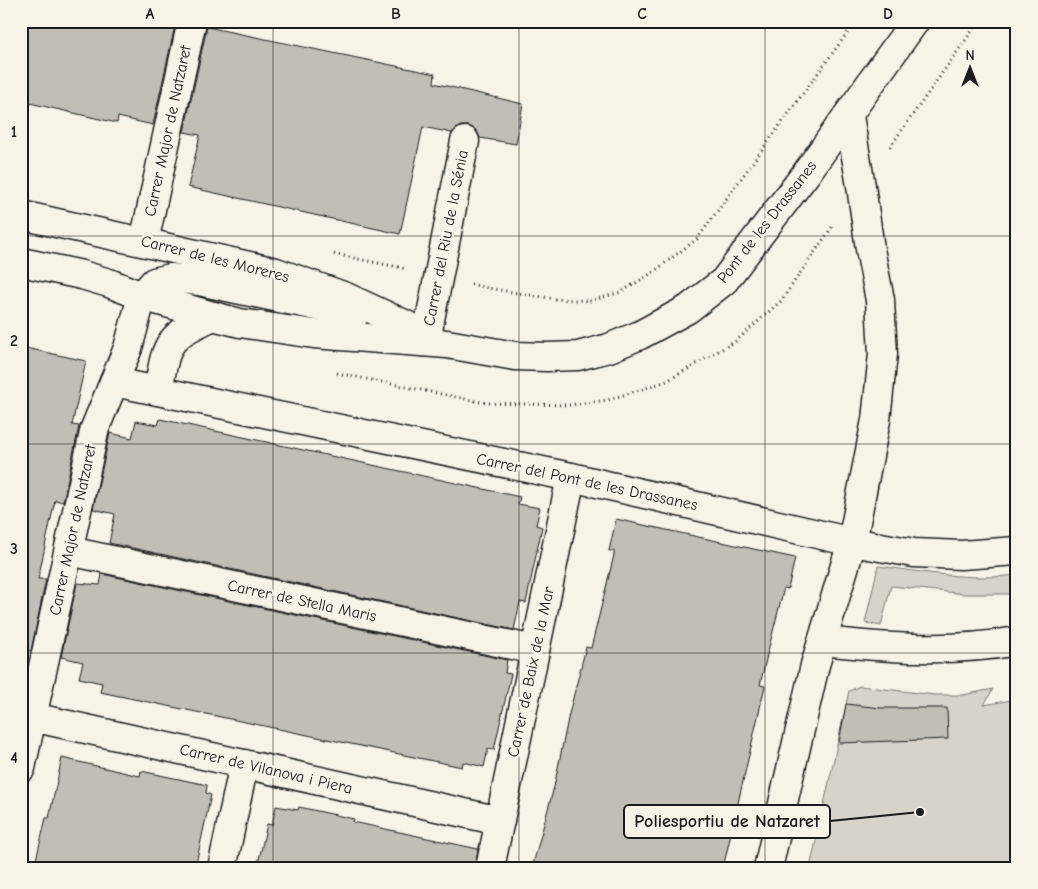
<svg xmlns="http://www.w3.org/2000/svg" width="1038" height="889" font-family="'Comic Neue',sans-serif">
<style>
.green{fill:#d7d3cb;stroke:#7a7874}
.building{fill:#c0beb5;stroke:#1c1c1c}
.lines{fill:none;stroke-linecap:round;stroke-linejoin:round}
.pedestrian-casing{stroke:#1c1c1c;stroke-width:31}
.minor-casing{stroke:#1c1c1c;stroke-width:31}
.secondary-casing{stroke:#1c1c1c;stroke-width:31}
.path{stroke:#1c1c1c;stroke-width:3;stroke-dasharray:1 4;stroke-linecap:butt}
.pedestrian{stroke:#f7f3e8;stroke-width:28}
.minor{stroke:#f7f3e8;stroke-width:28}
.secondary{stroke:#f7f3e8;stroke-width:28}
.grid{fill:none;stroke:#1c1c1c;stroke-width:1;stroke-opacity:0.55}
.labels{text-anchor:middle;dominant-baseline:central;stroke-width:5;stroke-linejoin:round;paint-order:stroke}
.street-label{font-size:16px;fill:#1c1c1c;stroke:#f7f3e8}
.leader{fill:none;stroke:#1c1c1c;stroke-width:2}
.callout-dot{fill:#1c1c1c;stroke:#f7f3e8;stroke-width:2}
.callout{fill:#f7f3e8;stroke:#1c1c1c;stroke-width:2}
.callout-label{font-size:18px;text-anchor:middle;font-weight:bold;fill:#1c1c1c}
.neatline{fill:none;stroke:#1c1c1c;stroke-width:2}
.grid-label{font-size:16px;text-anchor:middle;font-weight:bold;fill:#1c1c1c}
</style>
<rect width="100%" height="100%" fill="#f7f3e8"/>
<filter id="ink" filterUnits="userSpaceOnUse"><feTurbulence type="fractalNoise" baseFrequency=".02" numOctaves="2"/><feDisplacementMap in="SourceGraphic" scale="10" xChannelSelector="R" yChannelSelector="G"/><feConvolveMatrix kernelMatrix="1 2 1 2 8 2 1 2 1" color-interpolation-filters="sRGB"/></filter>
<g filter="url(#ink)">
<g class="green">
<path d="M878 566C924 572 970 581 1017 575V594H965L891 586 881 626 865 623Z"/>
<polygon points="860,686 935,695 963,695 993,689 984,705 1017,699 1017,868 810,868 849,691"/>
</g>
<g class="building">
<polygon points="21,21 176,21 153,125 118,117 117,123 21,101"/>
<polygon points="207,27 435,74 434,83 523,104 516,144 480,138 476,130 468,126 460,126 452,133 423,127 400,234 188,187 200,135 184,132"/>
<polygon points="21,347 86,361 72,425 79,426 63,502 55,500 38,579 46,579 31,651 21,649"/>
<polygon points="160,419 520,497 518,504 540,508 536,525 542,527 526,603 520,602 514,630 109,543 115,514 93,509 110,433 132,438 136,421 158,425"/>
<polygon points="616,519 795,558 788,589 784,588 768,651 760,685 765,686 723,868 532,868 554,787 569,714 586,647 591,648 614,555 614,551 609,551"/>
<polygon points="102,574 507,660 505,673 511,674 494,750 488,749 484,767 463,762 462,767 100,692 102,683 79,678 83,662 61,657 77,583 100,585"/>
<polygon points="846,704 881,708 947,708 948,739 839,743"/>
<polygon points="62,758 135,775 140,776 141,771 207,785 206,793 211,795 195,868 34,868 46,818 49,818"/>
<polygon points="276,806 298,810 299,807 354,819 353,822 478,849 475,868 257,868 267,824 272,825"/>
</g>
<g class="lines">
<g class="pedestrian-casing">
<polyline id="pedestrian" points="69,551 535,650"/>
</g>
<g class="minor-casing">
<g id="minor">
<polyline points="144,242 192,21"/>
<path d="M213 316C166 338 167 341 158 391L571 477 852 542 914 553 961 555 1017 551"/>
<polyline points="427,335 465,141"/>
<polyline points="114,382 158,391"/>
<path d="M823 641C887 648 952 653 1017 641"/>
<polyline points="32,717 500,821"/>
<polyline points="21,768 95,428 128,348 142,296"/>
<polyline points="222,868 244,764"/>
<polyline points="490,868 571,477"/>
<polyline points="768,868 815,665 852,542 876,420 883,354 880,300 870,249 861,186 849,116"/>
</g>
</g>
<g class="secondary-casing">
<g id="secondary">
<polyline points="21,215 276,272 346,297 430,336"/>
<polyline points="21,262 82,275 109,283 142,296 213,316 240,323 314,334 447,344 515,356 547,357 578,356 609,348 640,335 688,309 724,281 805,175 915,21"/>
<polyline points="142,296 154,282 171,278 199,281 355,314"/>
</g>
</g>
<g class="path">
<polyline points="890,147 979,21"/>
<polyline points="334,254 407,269"/>
<polyline points="471,284 487,288 555,299 591,301 621,292 652,273 697,239 856,21"/>
<polyline points="337,373 486,403 570,405 608,400 667,381 736,341 781,301 832,227"/>
</g>
<use href="#pedestrian" class="pedestrian"/>
<use href="#minor" class="minor"/>
<use href="#secondary" class="secondary"/>
</g>
</g>
<path class="grid" d="M273 21V868M519 21V868M765 21V868M21 236H1017M21 444H1017M21 653H1017"/>
<g class="labels">
<g class="street-label">
<text transform="translate(168 131) rotate(-78)">Carrer Major de Natzaret</text>
<text transform="translate(767 222) rotate(-52)">Pont de les Drassanes</text>
<text transform="translate(446 238) rotate(-79)">Carrer del Riu de la Sénia</text>
<text transform="translate(215 259) rotate(14)">Carrer de les Moreres</text>
<text transform="translate(587 482) rotate(12)">Carrer del Pont de les Drassanes</text>
<text transform="translate(73 530) rotate(-78)">Carrer Major de Natzaret</text>
<text transform="translate(302 601) rotate(12)">Carrer de Stella Maris</text>
<text transform="translate(531 672) rotate(-78)">Carrer de Baix de la Mar</text>
<text transform="translate(266 769) rotate(13)">Carrer de Vilanova i Piera</text>
</g>
</g>
<path class="leader" d="M920 812L830 821"/>
<circle class="callout-dot" cx="920" cy="812" r="5"/>
<rect class="callout" x="624" y="805" width="206" height="33" rx="5"/>
<g class="callout-label">
<text x="727" y="827">Poliesportiu de Natzaret</text>
</g>
<rect width="1038" height="889" fill="none" stroke="#f7f3e8" stroke-width="55"/>
<g transform="translate(970 68)" stroke="#f7f3e8" stroke-width="4" paint-order="stroke">
<path d="M0-4L9 19L0 12L-9 19Z" fill="#1c1c1c"/>
<text y="-8" font-size="14" font-weight="bold" text-anchor="middle" fill="#1c1c1c">N</text>
</g>
<rect x="28" y="28" width="982" height="834" class="neatline"/>
<g class="grid-label">
<text x="150" y="19">A</text>
<text x="396" y="19">B</text>
<text x="642" y="19">C</text>
<text x="888" y="19">D</text>
<text x="14" y="137">1</text>
<text x="14" y="346">2</text>
<text x="14" y="554">3</text>
<text x="14" y="763">4</text>
</g>
</svg>
